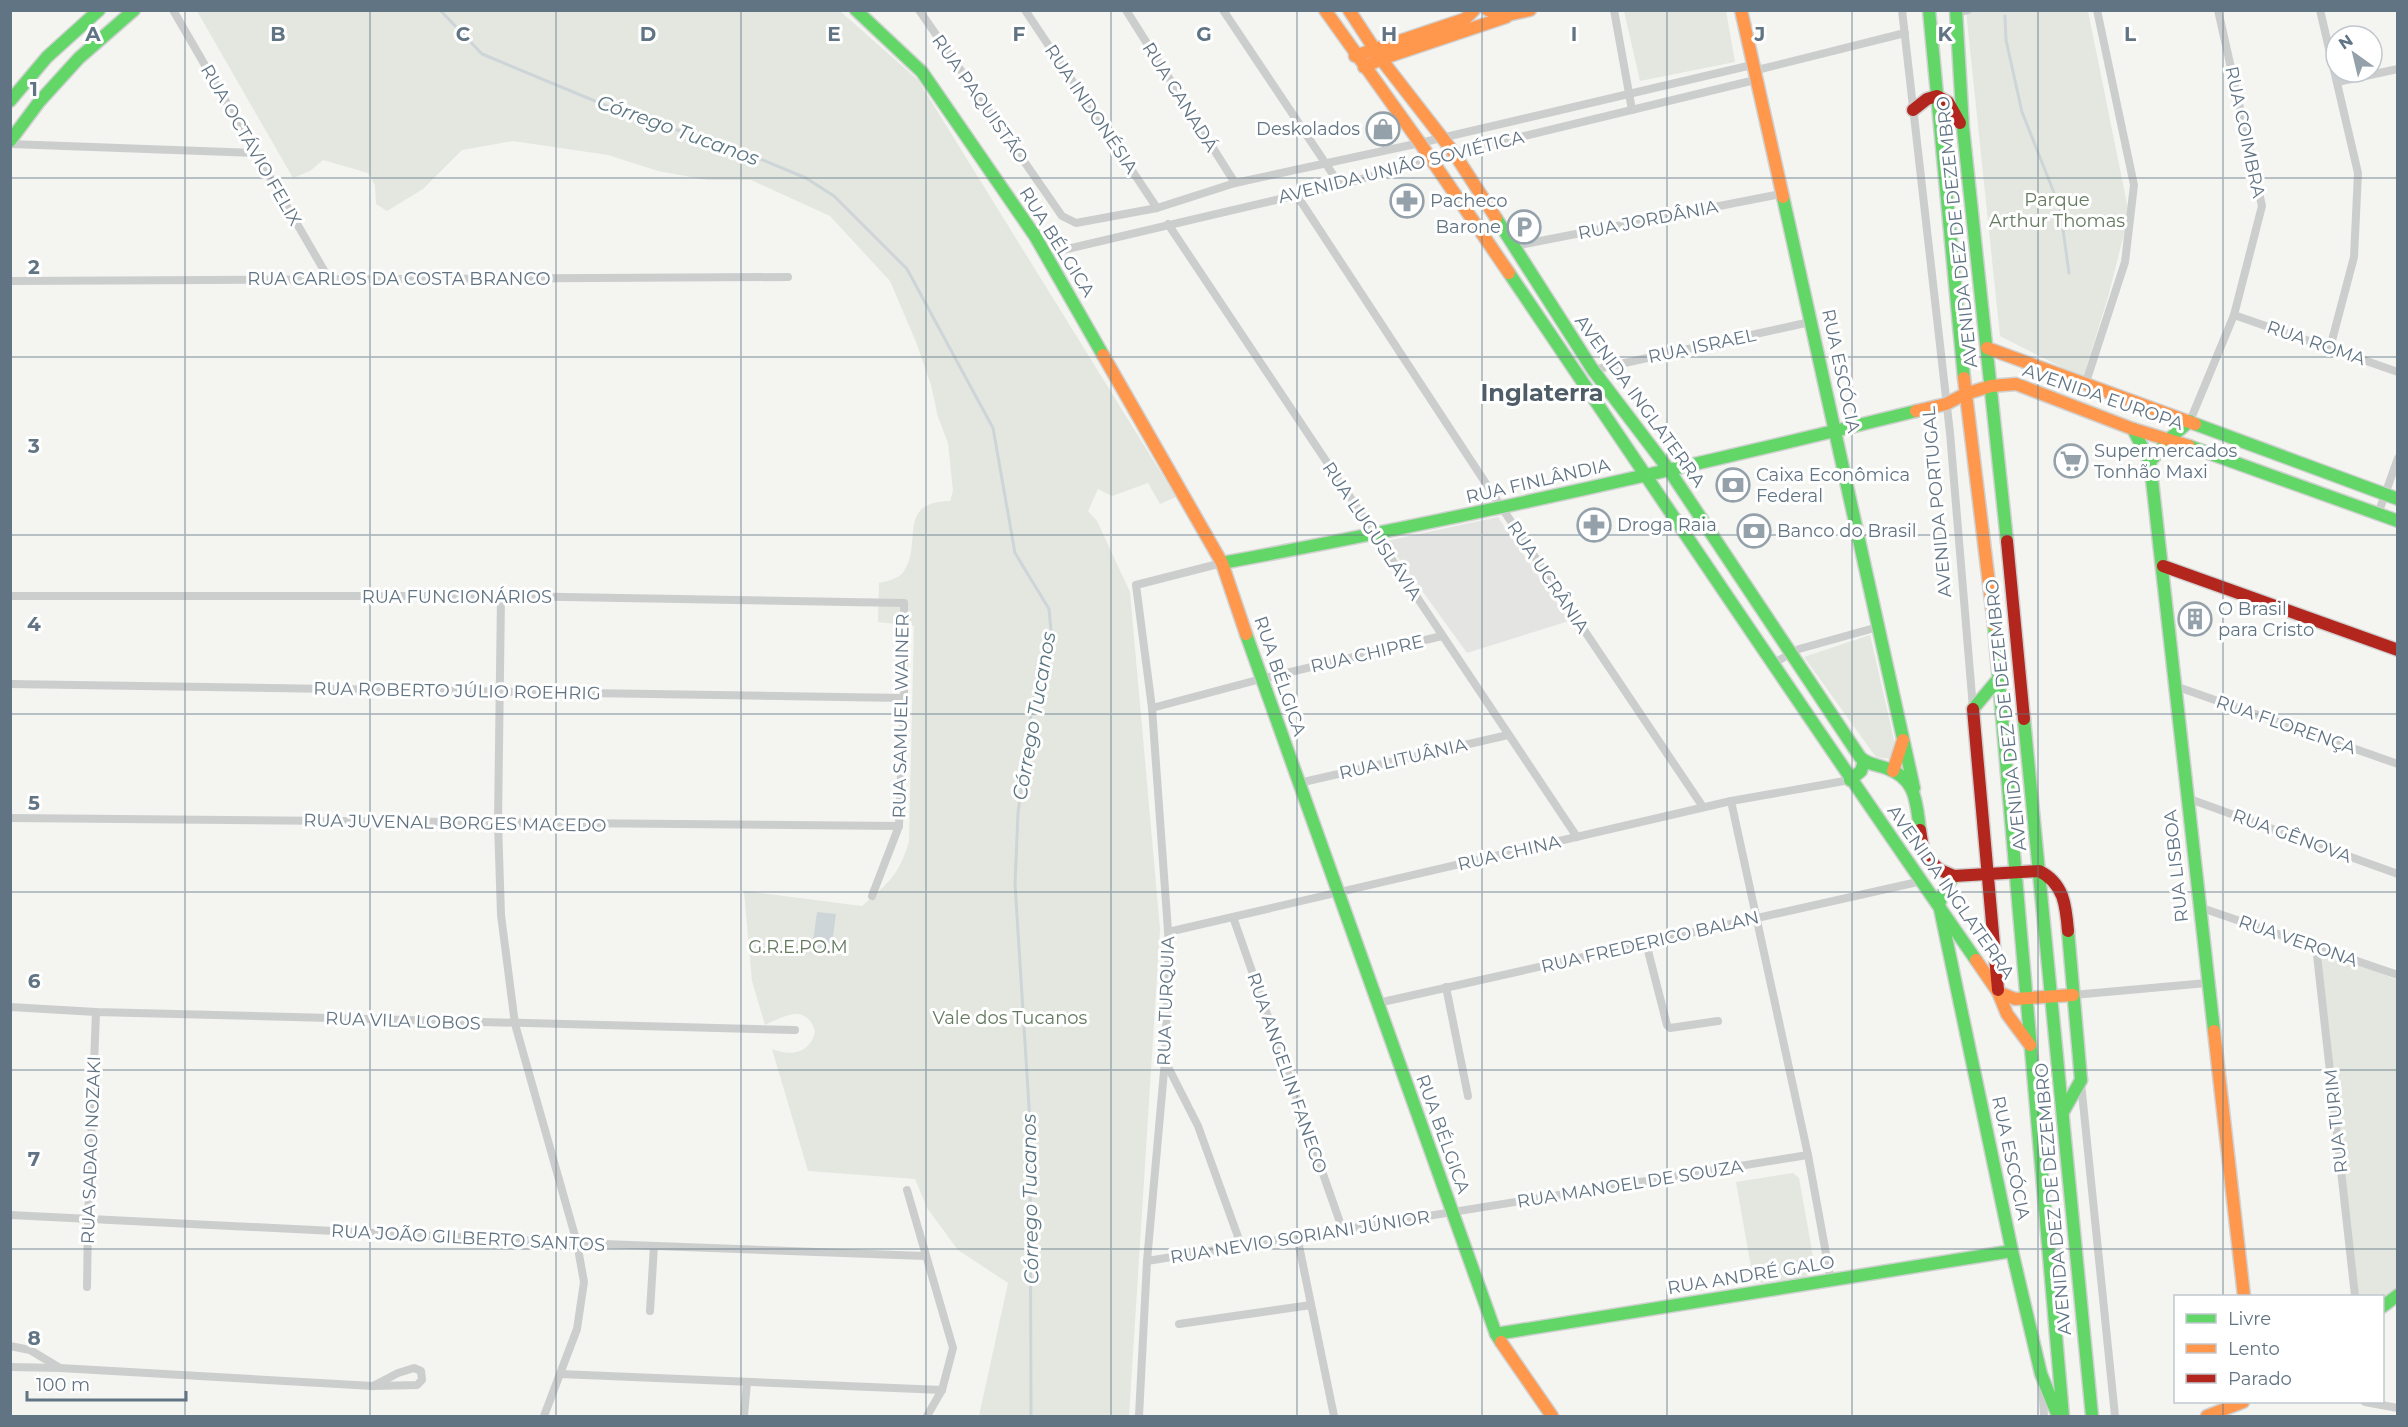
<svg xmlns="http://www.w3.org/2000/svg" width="2408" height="1427" font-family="Montserrat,sans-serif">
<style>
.built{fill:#e4e5e3}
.green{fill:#e3e7df}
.water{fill:#cdd5d8}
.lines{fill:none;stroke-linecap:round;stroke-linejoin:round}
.stream{stroke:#cdd5d8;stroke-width:3}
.fast-casing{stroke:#d0d1d1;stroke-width:15}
.slow-casing{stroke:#d0d1d1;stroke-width:15}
.jam-casing{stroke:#d0d1d1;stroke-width:15}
.street{stroke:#cccece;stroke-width:8}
.fast{stroke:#63d668;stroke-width:12}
.slow{stroke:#ff974d;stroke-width:12}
.jam{stroke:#b3261e;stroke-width:12}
.grid{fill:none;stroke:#617484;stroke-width:1.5;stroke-opacity:0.55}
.labels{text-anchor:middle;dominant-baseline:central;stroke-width:6;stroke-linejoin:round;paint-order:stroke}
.street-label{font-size:18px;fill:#617484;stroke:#fff}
.poi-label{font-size:18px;fill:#617484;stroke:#fff;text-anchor:start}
.park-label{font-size:18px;fill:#657a60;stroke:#fff}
.water-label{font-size:20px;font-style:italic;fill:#5c7782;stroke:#fff}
.district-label{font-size:24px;font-weight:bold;fill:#4f5d68;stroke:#fff}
.grid-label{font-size:20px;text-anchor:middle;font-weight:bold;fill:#617484;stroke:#fff;stroke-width:6;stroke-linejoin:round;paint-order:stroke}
</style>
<rect width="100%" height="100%" fill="#f4f4f1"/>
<polygon class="built" points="1498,517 1569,621 1467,653 1386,541"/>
<g class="green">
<path d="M197 11H840L918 80 1176 497 1160 504 1148 483 1112 496 1098 489 1088 511 1097 521 1130 592 1160 929 1129 1416H979L1008 1283 958 1250 927 1208 915 1179 808 1171 772 1049C791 1057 811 1053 815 1031 806 1003 784 1016 765 1025L752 981 744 891 862 906C888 883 898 877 909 842L914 626 878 622 879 583C887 581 899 579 904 571 923 542 896 502 950 501L953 491 948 443 938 417 931 385 916 342 890 281 830 216 751 180H708L658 171 608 155 513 141 462 150 423 189 387 211 376 204 375 185 368 173 323 160 310 171 293 178Z"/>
<polygon points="1624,11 1726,11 1735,62 1640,81"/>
<polygon points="1966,11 2088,11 2129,214 2108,297 2083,378 2000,336"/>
<polygon points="1870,635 1897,753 1890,759 1876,757 1804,657"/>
<polygon points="2316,946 2397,980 2398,1294 2383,1307 2382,1296 2355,1296"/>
<polygon points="1793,1173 1799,1178 1814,1262 1813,1271 1806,1277 1754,1284 1736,1182"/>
</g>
<polygon class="water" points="817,912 836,914 831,952 812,949"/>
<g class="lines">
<g class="stream">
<polyline points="440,10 482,54 643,121 712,139 806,178 834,196 907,269 993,428 1015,553 1049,609 1052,641 1038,673 1032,706 1018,813 1015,884 1030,1122 1031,1416"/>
<polyline points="2005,16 2006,40 2022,112 2060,208 2069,273"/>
</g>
<g class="fast-casing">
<g id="fast">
<polyline points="856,10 922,72 1035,236 1103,355"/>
<polyline points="1929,10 1964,378"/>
<polyline points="1956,10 1963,128 2007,541"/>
<polyline points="10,101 47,57 99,10"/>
<polyline points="10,141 39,102 79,58 134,10"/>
<polyline points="1783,197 1914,788"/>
<path d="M1496 218 1593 370 1669 470 1860 757C1867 764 1877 765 1886 768 1917 779 1916 802 1920 830"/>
<path d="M1509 273C1664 502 1818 733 1976 960"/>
<polyline points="2190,421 2169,439 2150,462 2214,1031"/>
<polyline points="2195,424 2398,499"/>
<polyline points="2133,429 2150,462"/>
<polyline points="2189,446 2398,521"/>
<path d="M1222 563C1455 520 1686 468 1916 411"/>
<polyline points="1994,625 2063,1416"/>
<polyline points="1246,634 1496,1334 1501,1342"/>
<polyline points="1973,709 1999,678"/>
<polyline points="2024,719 2092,1416"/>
<polyline points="1850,780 1861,771 1864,761"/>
<polyline points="1954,876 1945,889 1939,904 2012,1251 2041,1374 2058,1416"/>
<polyline points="2068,931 2081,1080"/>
<polyline points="2063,1112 2081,1080"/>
<polyline points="2382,1307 2398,1295"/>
<polyline points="1496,1334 2012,1251"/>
</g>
</g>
<g class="slow-casing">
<g id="slow">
<polyline points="1325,10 1420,143 1509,273"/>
<polyline points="1349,10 1381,59 1454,153 1496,218"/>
<polyline points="1488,10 1503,16 1530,10"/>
<polyline points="1741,10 1783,197"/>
<polyline points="1355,56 1465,19 1474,10"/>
<polyline points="1364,67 1381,59 1506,17"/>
<polyline points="1987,348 2195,424"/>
<polyline points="1103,355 1222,563 1246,634"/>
<polyline points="1964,378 1994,625"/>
<polyline points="1916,411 1946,404 1965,394 1991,386 2016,384 2133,429 2189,446"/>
<polyline points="1893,771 1903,740"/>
<polyline points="1976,960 1998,992 2015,999 2073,995"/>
<polyline points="1998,992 2007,1014 2030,1045"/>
<polyline points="2214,1031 2244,1296"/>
<polyline points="1501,1342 1552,1416"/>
<polyline points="2207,1416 2243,1402"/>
</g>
</g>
<g class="jam-casing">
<g id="jam">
<polyline points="1913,110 1927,99 1937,96 1948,102 1960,123"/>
<polyline points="2007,541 2024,719"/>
<polyline points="2163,566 2398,650"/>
<polyline points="1973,709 1998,990"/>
<path d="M1920 830 1923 848 1930 861 1940 870 1954 876 2039 871C2064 883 2066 906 2068 931"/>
</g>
</g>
<g class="street">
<polyline points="173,10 329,279"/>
<polyline points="919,10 1062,216 1076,223 1157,208 1235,183 1420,143 1752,65"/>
<polyline points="1025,10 1157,208"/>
<polyline points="1126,10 1235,183"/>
<polyline points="1223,10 1340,185"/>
<polyline points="1614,10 1632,110"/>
<polyline points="1902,10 1950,433 1973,708"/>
<polyline points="2320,10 2358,173 2354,257 2330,348"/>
<polyline points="1956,13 1968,10"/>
<polyline points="1753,71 1905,33"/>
<polyline points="2337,82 2398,69"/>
<polyline points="10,144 256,153"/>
<polyline points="1296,194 1502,508 1703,807"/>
<polyline points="1168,224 1577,837"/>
<polyline points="1514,246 1781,194"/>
<polyline points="1046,254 1340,185 1454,153 1755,80"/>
<polyline points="10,281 788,277"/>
<polyline points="2234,315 2398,372"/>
<polyline points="1593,370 1810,322"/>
<polyline points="2085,385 2125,262 2134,185 2097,10"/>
<polyline points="2190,421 2234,315 2262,206 2218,10"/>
<polyline points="2378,514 2398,458"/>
<polyline points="10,596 501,596 904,603 904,698 899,826 872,896"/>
<polyline points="501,596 498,823 501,915 515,1024 577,1243 584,1282 577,1329 544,1416"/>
<polyline points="1774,663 1799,649 1878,627"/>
<polyline points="10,684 904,698"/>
<polyline points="2175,686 2398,764"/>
<polyline points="1152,708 1261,679 1442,636"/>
<polyline points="1299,783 1508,735"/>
<polyline points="2187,798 2398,874"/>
<polyline points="1731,801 1808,1155 1831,1281"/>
<polyline points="10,818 899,826"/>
<polyline points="2199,907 2398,975"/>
<polyline points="1233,917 1342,1228"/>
<polyline points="1168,932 1731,801 1850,780"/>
<polyline points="1646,943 1667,1025 1670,1028 1718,1021"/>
<polyline points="2316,946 2355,1296"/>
<polyline points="1446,987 1468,1096"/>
<polyline points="2073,995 2207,983"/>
<polyline points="1378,1003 1922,881"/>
<polyline points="10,1007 96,1012 795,1030"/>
<polyline points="1165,1061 1198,1126 1241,1245"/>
<polyline points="2081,1083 2115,1416"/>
<polyline points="907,1190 953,1348 942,1390 927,1416"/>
<polyline points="10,1215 577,1243 925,1256"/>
<polyline points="1297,1236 1334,1416"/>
<polyline points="1147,1261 1808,1155"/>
<polyline points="87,1287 88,1220 96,1012"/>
<polyline points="650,1311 654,1246"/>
<polyline points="1179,1324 1311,1305"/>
<polyline points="10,1346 30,1350 60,1368"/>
<polyline points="10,1367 60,1368 373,1386 417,1385 422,1380 421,1371 414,1368 398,1373 373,1386"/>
<polyline points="560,1374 942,1390"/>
<polyline points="2042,1383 2044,1416"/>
<polyline points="2365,1402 2398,1408"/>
<polyline points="744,1416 747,1382"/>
<polyline points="1139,1416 1147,1261 1165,1060 1169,945 1152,708 1136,585 1222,563"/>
</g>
<use href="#fast" class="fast"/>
<use href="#slow" class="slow"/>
<use href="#jam" class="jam"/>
</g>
<path class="grid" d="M185 10V1416M370 10V1416M556 10V1416M741 10V1416M926 10V1416M1111 10V1416M1297 10V1416M1482 10V1416M1667 10V1416M1852 10V1416M2038 10V1416M2223 10V1296M10 178H2398M10 357H2398M10 535H2398M10 714H2398M10 892H2398M10 1070H2398M10 1249H2398M2223 1402V1416"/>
<defs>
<g id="shop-ring" transform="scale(1.725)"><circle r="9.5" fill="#fff" stroke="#94a1aa" stroke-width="1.5"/><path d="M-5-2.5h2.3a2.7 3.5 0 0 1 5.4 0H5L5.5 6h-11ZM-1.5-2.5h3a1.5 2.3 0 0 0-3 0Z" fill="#94a1aa"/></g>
<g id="pharmacy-ring" transform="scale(1.725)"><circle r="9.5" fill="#fff" stroke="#94a1aa" stroke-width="1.5"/><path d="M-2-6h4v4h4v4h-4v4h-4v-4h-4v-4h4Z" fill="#94a1aa"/></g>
<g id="parking-ring" transform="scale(1.725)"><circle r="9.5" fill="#fff" stroke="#94a1aa" stroke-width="1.5"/><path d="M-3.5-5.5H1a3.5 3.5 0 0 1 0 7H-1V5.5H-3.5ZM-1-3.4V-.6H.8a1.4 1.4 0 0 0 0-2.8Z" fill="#94a1aa"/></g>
<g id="supermarket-ring" transform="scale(1.725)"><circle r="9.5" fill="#fff" stroke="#94a1aa" stroke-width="1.5"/><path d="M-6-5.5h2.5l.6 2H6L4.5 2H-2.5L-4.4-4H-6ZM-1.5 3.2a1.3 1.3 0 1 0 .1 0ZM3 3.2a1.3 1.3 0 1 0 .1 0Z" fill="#94a1aa"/></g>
<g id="bank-ring" transform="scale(1.725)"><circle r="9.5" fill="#fff" stroke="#94a1aa" stroke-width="1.5"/><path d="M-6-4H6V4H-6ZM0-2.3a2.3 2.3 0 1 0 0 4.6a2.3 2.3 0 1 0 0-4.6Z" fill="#94a1aa"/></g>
<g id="building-ring" transform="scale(1.725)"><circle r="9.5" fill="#fff" stroke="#94a1aa" stroke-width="1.5"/><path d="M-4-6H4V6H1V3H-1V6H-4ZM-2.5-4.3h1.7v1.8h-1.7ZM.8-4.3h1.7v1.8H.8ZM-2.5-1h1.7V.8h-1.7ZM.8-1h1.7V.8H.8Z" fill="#94a1aa"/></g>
</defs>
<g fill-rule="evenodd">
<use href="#shop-ring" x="1383" y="129"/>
<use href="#pharmacy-ring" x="1407" y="201"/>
<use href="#parking-ring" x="1524" y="227"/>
<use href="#supermarket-ring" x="2071" y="461"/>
<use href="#bank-ring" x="1733" y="485"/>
<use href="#pharmacy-ring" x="1594" y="525"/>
<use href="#bank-ring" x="1754" y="531"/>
<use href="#building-ring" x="2195" y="619"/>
</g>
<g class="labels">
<g class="street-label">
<text transform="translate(1180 97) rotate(58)">RUA CANADÁ</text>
<text transform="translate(980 99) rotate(55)">RUA PAQUISTÃO</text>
<text transform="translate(1091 109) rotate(56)">RUA INDONÉSIA</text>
<text transform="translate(2245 132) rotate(78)">RUA COIMBRA</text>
<text transform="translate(251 145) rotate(60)">RUA OCTÁVIO FELIX</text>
<text transform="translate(1401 167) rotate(-14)">AVENIDA UNIÃO SOVIÉTICA</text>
<text transform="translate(1648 220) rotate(-11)">RUA JORDÂNIA</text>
<text transform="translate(1957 232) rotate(-96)">AVENIDA DEZ DE DEZEMBRO</text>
<text transform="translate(1057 242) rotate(58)">RUA BÉLGICA</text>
<text x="399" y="279">RUA CARLOS DA COSTA BRANCO</text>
<text transform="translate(2316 343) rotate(19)">RUA ROMA</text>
<text transform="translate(1702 346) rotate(-12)">RUA ISRAEL</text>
<text transform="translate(1841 371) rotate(78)">RUA ESCÓCIA</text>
<text transform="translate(2103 397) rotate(19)">AVENIDA EUROPA</text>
<text transform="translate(1640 401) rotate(54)">AVENIDA INGLATERRA</text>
<text transform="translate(1538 481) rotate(-13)">RUA FINLÂNDIA</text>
<text transform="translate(1937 502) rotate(-95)">AVENIDA PORTUGAL</text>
<text transform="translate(1372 531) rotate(56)">RUA LUGUSLÁVIA</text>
<text transform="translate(1548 577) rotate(56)">RUA UCRÂNIA</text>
<text x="457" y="597">RUA FUNCIONÁRIOS</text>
<text transform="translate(1367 654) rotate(-13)">RUA CHIPRE</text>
<text transform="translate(1280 676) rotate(71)">RUA BÉLGICA</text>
<text transform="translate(457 691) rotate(1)">RUA ROBERTO JÚLIO ROEHRIG</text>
<text transform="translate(2006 715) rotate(-96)">AVENIDA DEZ DE DEZEMBRO</text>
<text transform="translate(901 716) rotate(-89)">RUA SAMUEL WAINER</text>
<text transform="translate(2286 725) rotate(19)">RUA FLORENÇA</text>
<text transform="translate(1403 759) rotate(-13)">RUA LITUÂNIA</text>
<text transform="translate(455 823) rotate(1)">RUA JUVENAL BORGES MACEDO</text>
<text transform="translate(2292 836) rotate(20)">RUA GÊNOVA</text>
<text transform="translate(1509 853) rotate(-13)">RUA CHINA</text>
<text transform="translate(2176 866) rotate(-96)">RUA LISBOA</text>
<text transform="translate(1951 892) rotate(55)">AVENIDA INGLATERRA</text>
<text transform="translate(2298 941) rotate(19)">RUA VERONA</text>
<text transform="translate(1650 942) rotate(-13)">RUA FREDERICO BALAN</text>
<text transform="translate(1166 1001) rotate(-88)">RUA TURQUIA</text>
<text transform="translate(403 1021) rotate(2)">RUA VILA LOBOS</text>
<text transform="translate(1287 1073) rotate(71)">RUA ANGELIN FANECO</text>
<text transform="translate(2336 1121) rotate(-96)">RUA TURIM</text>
<text transform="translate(1443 1134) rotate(70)">RUA BÉLGICA</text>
<text transform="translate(91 1150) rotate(-88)">RUA SADAO NOZAKI</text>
<text transform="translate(2011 1158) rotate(78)">RUA ESCÓCIA</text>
<text transform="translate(1630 1184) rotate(-9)">RUA MANOEL DE SOUZA</text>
<text transform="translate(2053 1199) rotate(-95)">AVENIDA DEZ DE DEZEMBRO</text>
<text transform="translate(1300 1237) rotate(-9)">RUA NEVIO SORIANI JÚNIOR</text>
<text transform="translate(468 1238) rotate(3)">RUA JOÃO GILBERTO SANTOS</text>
<text transform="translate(1751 1275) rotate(-9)">RUA ANDRÉ GALO</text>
</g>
<g class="poi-label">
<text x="1360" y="129" text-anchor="end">Deskolados</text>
<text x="1430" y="201">Pacheco</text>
<text x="1501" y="227" text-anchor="end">Barone</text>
<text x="2094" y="451">Supermercados<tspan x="2094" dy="21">Tonhão Maxi</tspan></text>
<text x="1756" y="475">Caixa Econômica<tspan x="1756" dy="21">Federal</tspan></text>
<text x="1617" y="525">Droga Raia</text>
<text x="1777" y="531">Banco do Brasil</text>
<text x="2218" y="609">O Brasil<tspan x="2218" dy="21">para Cristo</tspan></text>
</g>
<g class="park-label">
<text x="2057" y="200">Parque<tspan x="2057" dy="21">Arthur Thomas</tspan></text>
<text x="798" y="947">G.R.E.PO.M</text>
<text x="1010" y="1018">Vale dos Tucanos</text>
</g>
<g class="water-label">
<text transform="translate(678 130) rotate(20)">Córrego Tucanos</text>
<text transform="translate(1034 716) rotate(-80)">Córrego Tucanos</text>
<text transform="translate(1030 1199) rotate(-91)">Córrego Tucanos</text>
</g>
<g class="district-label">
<text x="1542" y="392">Inglaterra</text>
</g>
</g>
<g class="grid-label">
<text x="93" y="41">A</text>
<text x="278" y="41">B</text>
<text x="463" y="41">C</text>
<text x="648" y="41">D</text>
<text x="834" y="41">E</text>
<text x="1019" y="41">F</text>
<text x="1204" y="41">G</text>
<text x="1389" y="41">H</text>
<text x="1574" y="41">I</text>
<text x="1760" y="41">J</text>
<text x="1945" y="41">K</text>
<text x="2130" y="41">L</text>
<text x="34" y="96">1</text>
<text x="34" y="274">2</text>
<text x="34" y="453">3</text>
<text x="34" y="631">4</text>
<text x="34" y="810">5</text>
<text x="34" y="988">6</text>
<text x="34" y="1166">7</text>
<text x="34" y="1345">8</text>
</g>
<rect width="2408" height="1427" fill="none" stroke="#617484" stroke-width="24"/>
<rect x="2174" y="1295" width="210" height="108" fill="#ffffff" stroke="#c0c7ce" stroke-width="1.5"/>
<rect x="2186" y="1314" width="30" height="9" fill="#63d668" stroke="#c0c7ce" stroke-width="1.5"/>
<text x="2228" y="1325" font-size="18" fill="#617484">Livre</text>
<rect x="2186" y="1344" width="30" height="9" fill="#ff974d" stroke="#c0c7ce" stroke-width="1.5"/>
<text x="2228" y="1355" font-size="18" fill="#617484">Lento</text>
<rect x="2186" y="1374" width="30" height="9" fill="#b3261e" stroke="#c0c7ce" stroke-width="1.5"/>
<text x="2228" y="1385" font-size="18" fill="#617484">Parado</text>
<g transform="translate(2354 54) rotate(326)"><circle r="28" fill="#ffffff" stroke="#c0c7ce" stroke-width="1.5"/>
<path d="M0-4.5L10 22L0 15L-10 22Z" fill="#94a1aa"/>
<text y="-9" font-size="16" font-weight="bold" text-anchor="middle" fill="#617484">N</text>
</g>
<path d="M27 1391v9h159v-9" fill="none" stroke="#617484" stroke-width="3"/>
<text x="36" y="1391" font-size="18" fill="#617484" stroke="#ffffff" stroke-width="4.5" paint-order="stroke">100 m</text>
</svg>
